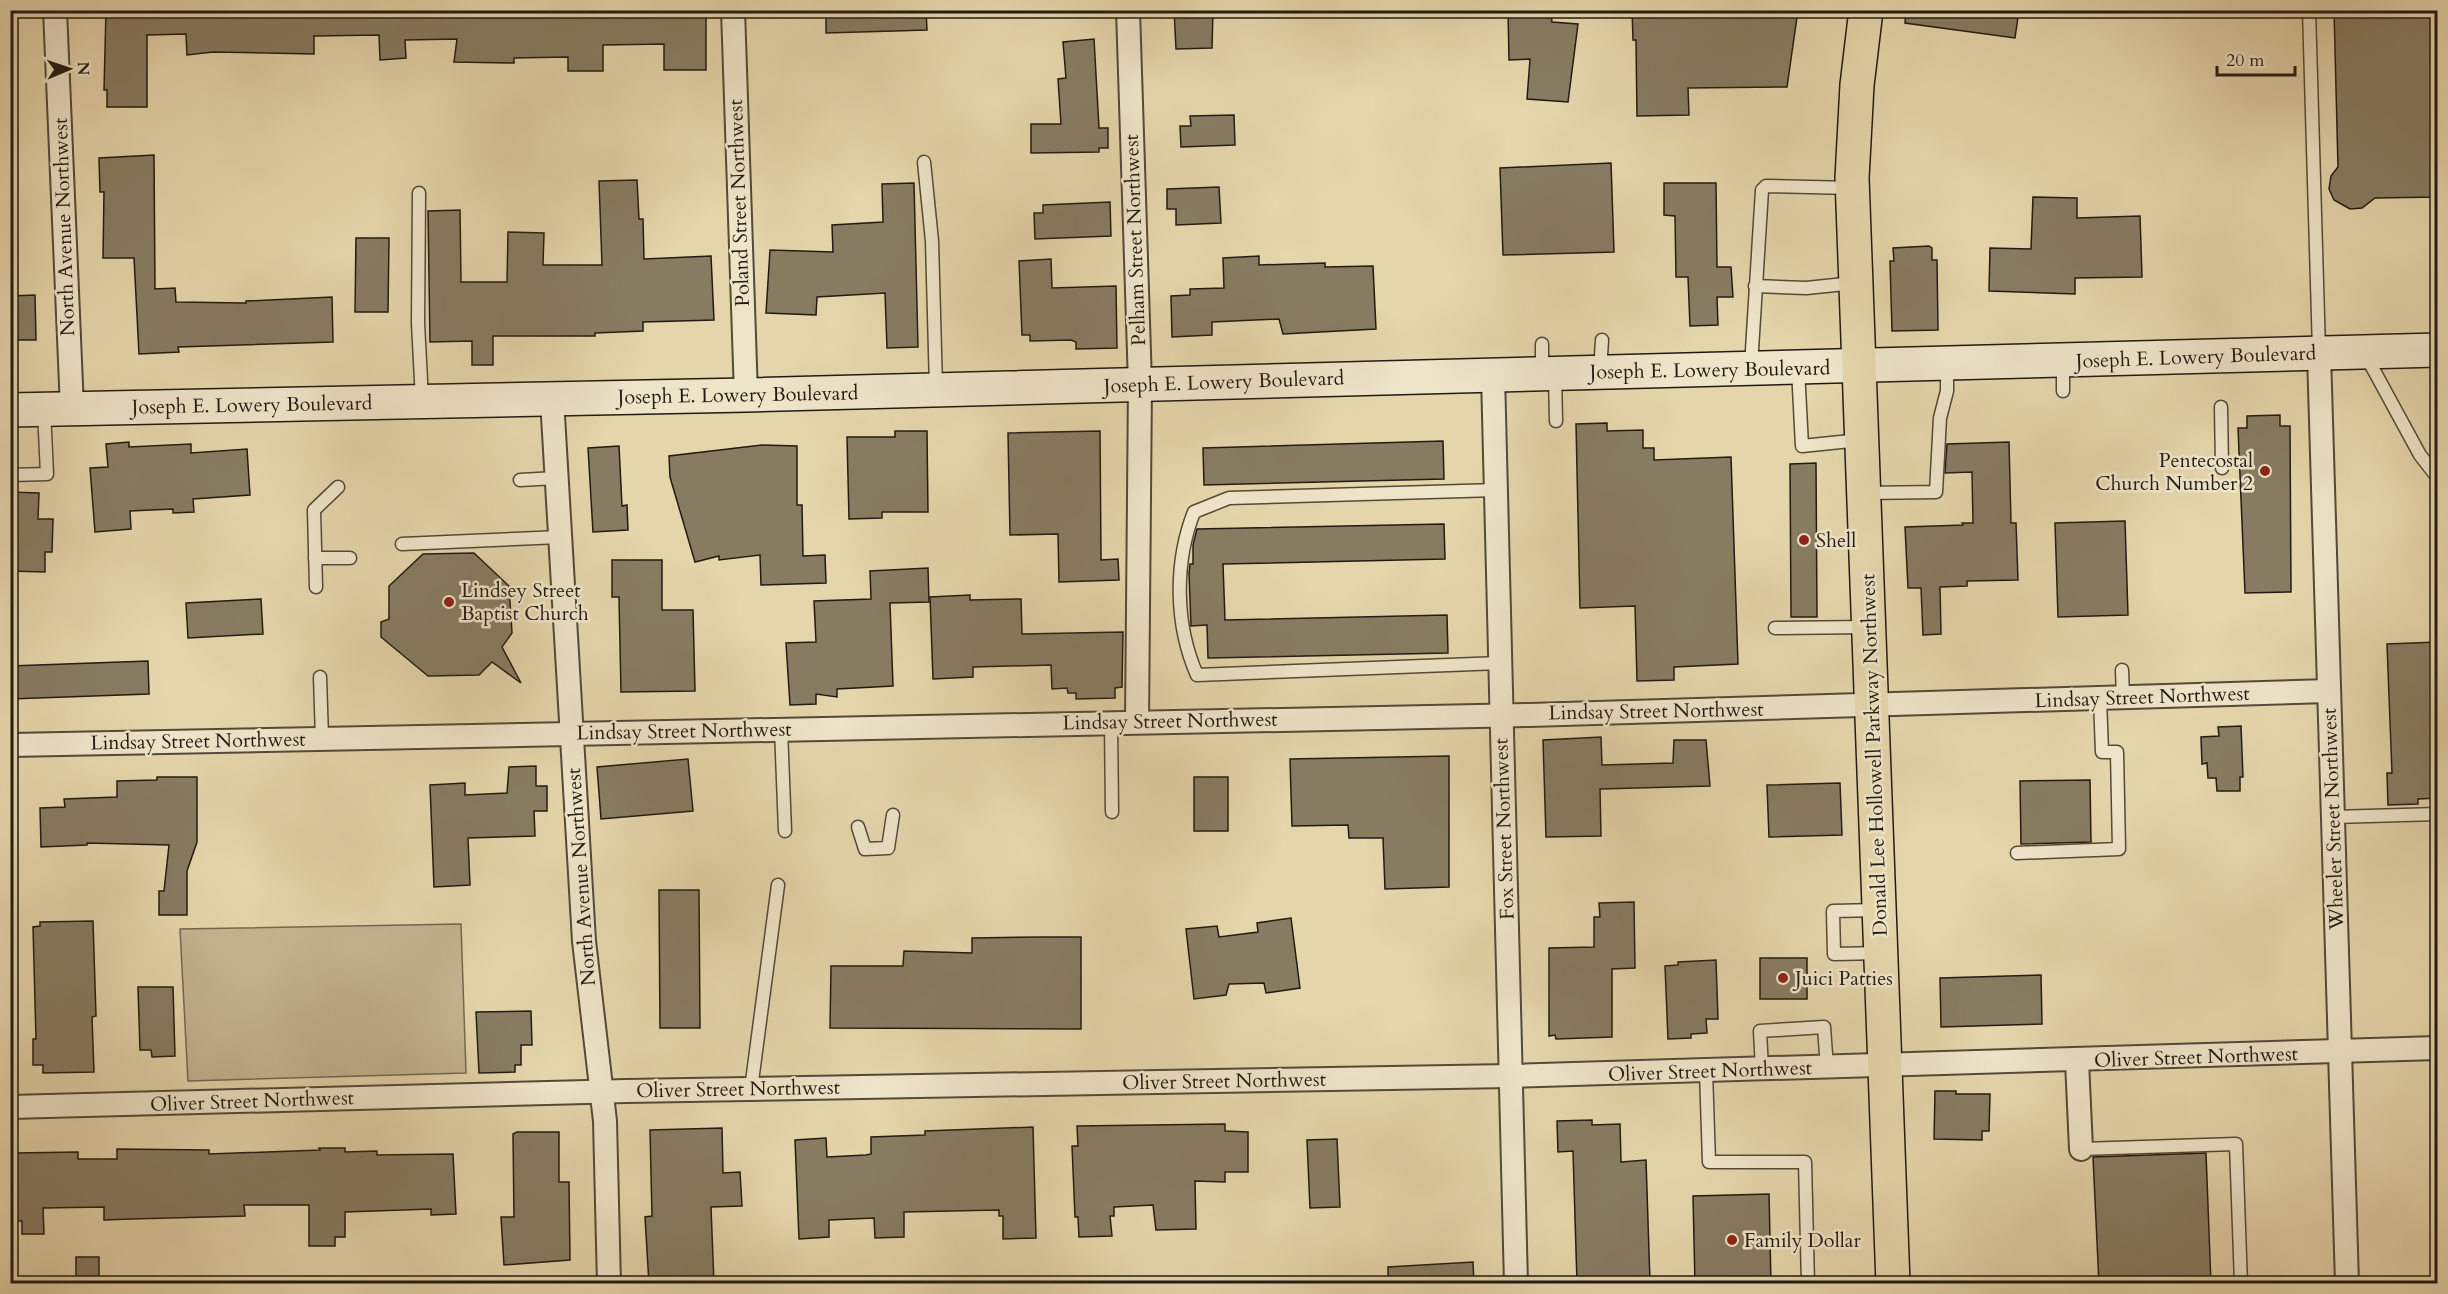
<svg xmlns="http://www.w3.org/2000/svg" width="2448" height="1294" font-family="Cardo,serif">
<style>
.green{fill:#c4b591;stroke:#736852;stroke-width:1.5}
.building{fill:#877c62;stroke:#221b12;stroke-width:1.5}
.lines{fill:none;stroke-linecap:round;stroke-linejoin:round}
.service-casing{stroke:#534a38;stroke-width:15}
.minor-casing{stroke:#534a38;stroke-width:26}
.secondary-casing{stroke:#221b12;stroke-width:36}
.primary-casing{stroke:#221b12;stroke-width:36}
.service{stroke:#eee4c8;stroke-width:12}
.minor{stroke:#eee4c8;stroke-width:22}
.secondary{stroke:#eee4c8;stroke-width:33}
.primary{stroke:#e5d5ab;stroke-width:33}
.poi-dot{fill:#8f2418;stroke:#eee4c8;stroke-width:2}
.labels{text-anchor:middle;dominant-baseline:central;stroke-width:5;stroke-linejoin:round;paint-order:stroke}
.street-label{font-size:20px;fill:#221b12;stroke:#eee4c8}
.poi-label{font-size:20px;fill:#221b12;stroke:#eee4c8;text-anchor:start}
</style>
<rect width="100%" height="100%" fill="#e5d5ab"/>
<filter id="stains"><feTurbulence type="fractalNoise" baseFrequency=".00333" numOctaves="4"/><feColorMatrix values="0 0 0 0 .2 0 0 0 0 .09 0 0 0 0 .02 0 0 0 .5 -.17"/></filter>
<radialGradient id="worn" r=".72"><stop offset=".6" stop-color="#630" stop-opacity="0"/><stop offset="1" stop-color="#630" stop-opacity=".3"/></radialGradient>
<polygon class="green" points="461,924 466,1073 188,1081 180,929"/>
<g class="building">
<polygon points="106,10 695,10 695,14 706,14 706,70 664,70 664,44 603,45 603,71 568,71 568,57 514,58 514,63 454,62 457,39 405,40 406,58 380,60 379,35 314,36 314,54 213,52 187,55 186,34 147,35 147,107 107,107 107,90 104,90"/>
<polygon points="826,10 926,10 927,30 826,33"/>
<polygon points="1174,10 1213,10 1212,48 1176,49"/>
<polygon points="1508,10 1551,10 1552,22 1578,24 1568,102 1527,99 1530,59 1509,60"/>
<polygon points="1632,10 1798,10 1787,87 1688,88 1689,115 1637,116 1636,40 1633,40"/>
<polygon points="1906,10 2019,10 2015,38 1905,23"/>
<polygon points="2334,10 2438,10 2438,197 2375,198 2362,208 2350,209 2334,200 2329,189 2331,176 2338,167"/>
<polygon points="1094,39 1099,128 1108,128 1108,148 1099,148 1099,152 1031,153 1031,124 1061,124 1058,79 1066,78 1063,42"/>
<polygon points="1234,115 1235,145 1181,147 1180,126 1191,126 1190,116"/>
<polygon points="154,155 155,289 175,288 176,302 246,303 246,301 332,297 333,342 178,347 179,352 139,354 134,258 103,258 104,192 100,192 99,158"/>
<polygon points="1611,163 1614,252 1503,255 1500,168"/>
<polygon points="637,180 639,219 643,219 644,259 711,256 714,320 643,322 643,331 595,333 595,336 493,336 493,365 472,365 472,341 430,342 428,211 460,210 461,282 507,282 508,232 544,233 543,265 602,265 599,181"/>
<polygon points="914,183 918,347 887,348 885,293 817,297 816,315 766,313 770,250 833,252 832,225 883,222 882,184"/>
<polygon points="1664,183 1716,183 1717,267 1731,267 1733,297 1717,297 1718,325 1690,326 1688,277 1676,277 1675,216 1664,215"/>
<polygon points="1219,187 1221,223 1176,225 1176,209 1167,209 1167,189"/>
<polygon points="2033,197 2077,198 2077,218 2140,216 2142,277 2075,278 2075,294 1989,291 1990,248 2031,249"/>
<polygon points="1110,202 1111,236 1035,239 1034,213 1043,213 1043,205"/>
<polygon points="356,238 389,238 388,312 355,312"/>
<polygon points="1929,246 1932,248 1932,260 1937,260 1938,330 1892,331 1890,261 1894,261 1893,248"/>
<polygon points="1259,256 1259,265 1325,263 1325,267 1373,266 1376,329 1283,334 1279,319 1212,322 1212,335 1172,337 1171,296 1190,295 1190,289 1224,288 1223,258"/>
<polygon points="1051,259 1052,288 1116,286 1117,348 1076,349 1076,342 1071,340 1030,341 1030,335 1022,335 1019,261"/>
<polygon points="35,295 36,340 10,340 10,296"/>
<polygon points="2280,415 2280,426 2290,426 2291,592 2245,593 2238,428 2247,428 2247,416"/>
<polygon points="1607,423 1607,431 1643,430 1643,448 1654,448 1654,460 1731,457 1738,664 1674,667 1674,680 1637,681 1635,606 1580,608 1576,424"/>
<polygon points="895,431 927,431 928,512 882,512 882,518 849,519 847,437 895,437"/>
<polygon points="1100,431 1101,560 1118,559 1119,580 1059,582 1058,534 1010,535 1008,433"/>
<polygon points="1443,441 1444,479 1204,485 1203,448"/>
<polygon points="129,442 129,447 191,444 191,453 247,449 250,495 193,499 194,512 173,513 173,509 130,511 131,529 95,532 90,468 108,467 106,444"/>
<polygon points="2009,442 2011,523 2016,523 2018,580 1967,581 1967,586 1940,587 1941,634 1923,635 1921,588 1908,588 1905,527 1963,525 1962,523 1973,523 1972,472 1945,473 1947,444"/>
<polygon points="762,445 797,446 797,505 802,505 803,556 825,555 826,583 761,585 760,555 719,560 719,556 695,562 670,477 669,456"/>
<polygon points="619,446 622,506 627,505 628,530 593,532 588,448"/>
<polygon points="1816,463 1817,617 1791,617 1790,464"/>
<polygon points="10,492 39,493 38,519 53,519 52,552 45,552 45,572 10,571"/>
<polygon points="2125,521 2128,615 2058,617 2055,523"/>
<polygon points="1444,524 1445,559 1223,564 1225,620 1447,615 1448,653 1208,658 1207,625 1191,626 1189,573 1190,564 1193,564 1193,545 1197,529"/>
<polygon points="474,553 509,586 512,633 502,647 521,683 492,662 479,675 428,676 381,637 381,622 389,619 389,586 423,554"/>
<polygon points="612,560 662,560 662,610 693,610 695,691 621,692 619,597 612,597"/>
<polygon points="928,568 929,602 890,603 893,686 837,689 837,697 816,694 816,704 790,705 786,643 816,642 814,601 871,599 870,571"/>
<polygon points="970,595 970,600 1021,599 1022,634 1123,632 1122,687 1115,688 1115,698 1076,699 1076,693 1068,693 1067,688 1052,689 1051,665 973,667 973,677 933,679 930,597"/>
<polygon points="261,599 263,634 188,638 186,603"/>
<polygon points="2438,642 2438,798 2418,799 2418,804 2388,805 2387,773 2392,773 2387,644"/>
<polygon points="148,661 149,694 10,699 10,666"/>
<polygon points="2241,726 2243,777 2240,777 2240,791 2217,791 2216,778 2208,778 2207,763 2202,764 2201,737 2219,736 2218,727"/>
<polygon points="1601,737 1602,765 1673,763 1674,740 1706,740 1710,786 1600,789 1601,836 1546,837 1543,740"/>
<polygon points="1449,756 1449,887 1385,889 1383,838 1349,838 1348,825 1292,826 1290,759"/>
<polygon points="688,759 693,811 601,819 597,767"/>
<polygon points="536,766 536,786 547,786 547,811 534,811 535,836 468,838 470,885 434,887 430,785 465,783 465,795 507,793 509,767"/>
<polygon points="157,777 197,777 197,842 187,871 187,915 159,915 159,891 164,891 169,845 87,843 87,845 41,847 40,808 65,807 64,799 117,797 117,781 157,780"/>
<rect x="1194" y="777" width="34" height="54"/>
<polygon points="2090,780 2091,842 2021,844 2020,781"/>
<polygon points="1840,783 1842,835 1769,837 1767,785"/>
<polygon points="659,890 699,890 700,1028 660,1028"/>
<polygon points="1634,902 1635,968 1612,969 1612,1037 1556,1039 1555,1035 1549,1036 1549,948 1594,947 1594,917 1600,917 1599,903"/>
<polygon points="1291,918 1300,988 1266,993 1264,983 1229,984 1226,995 1194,999 1186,929 1217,926 1219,937 1258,932 1257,923"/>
<polygon points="93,921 96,1016 92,1017 94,1072 43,1073 43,1065 33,1065 33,1039 36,1039 33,927 40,926 40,922"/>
<polygon points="1042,937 1081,937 1081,1029 830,1028 831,966 903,966 904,951 972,953 972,938"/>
<rect x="1760" y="958" width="47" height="41"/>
<polygon points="1716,960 1718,1019 1706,1019 1707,1033 1691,1034 1691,1038 1668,1039 1665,966 1678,965 1678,962"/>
<polygon points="2041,975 2042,1024 1941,1027 1940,978"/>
<polygon points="138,987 173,987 175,1056 152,1057 151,1050 140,1050"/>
<polygon points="531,1011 532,1045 521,1045 521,1065 515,1065 515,1072 479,1073 476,1012"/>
<polygon points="1935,1091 1956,1091 1956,1094 1990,1094 1989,1131 1982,1131 1982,1140 1934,1139"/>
<polygon points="1592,1120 1592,1125 1620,1124 1621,1162 1646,1160 1650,1282 1577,1283 1573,1151 1558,1152 1557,1121"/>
<polygon points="1225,1124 1225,1131 1248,1132 1248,1172 1225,1172 1225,1182 1195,1181 1196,1229 1156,1230 1153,1205 1114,1207 1114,1216 1110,1216 1112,1236 1079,1237 1078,1217 1075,1217 1072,1146 1078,1146 1077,1126"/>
<polygon points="1033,1127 1036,1238 1003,1239 1003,1216 999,1216 999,1210 904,1212 904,1237 875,1238 874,1218 829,1220 829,1237 799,1239 795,1140 826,1138 827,1157 866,1155 871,1154 871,1137 925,1135 925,1131"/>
<polygon points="722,1128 723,1173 740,1172 742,1206 711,1207 714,1284 649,1284 645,1217 652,1216 650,1130"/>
<polygon points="517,1132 559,1132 559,1182 569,1182 570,1260 504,1265 501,1217 514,1217 513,1134"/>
<polygon points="1337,1139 1340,1207 1310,1208 1307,1140"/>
<polygon points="319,1148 345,1148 345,1152 377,1151 377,1155 453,1154 456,1214 431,1215 431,1209 345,1212 345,1237 335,1237 335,1246 309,1246 309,1205 244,1205 245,1216 132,1219 104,1220 104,1207 43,1208 44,1234 22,1234 22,1221 17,1221 15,1153 78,1152 78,1159 117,1159 117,1149 209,1150 209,1154 320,1150"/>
<polygon points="2206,1153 2211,1284 2099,1284 2093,1157"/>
<polygon points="1769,1194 1771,1284 1695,1284 1693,1196"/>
<rect x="76" y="1257" width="23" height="23"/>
<polygon points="1473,1262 1474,1284 1388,1284 1388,1267"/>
</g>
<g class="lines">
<g class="service-casing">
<g id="service">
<polyline points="2309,10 2319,351"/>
<polyline points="924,162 932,241 936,388"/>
<polyline points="419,193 418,323 422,400"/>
<polyline points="1755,286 1806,288 1855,283"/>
<polyline points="1542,344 1542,372"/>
<polyline points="2365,354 2420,455 2438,478"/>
<polyline points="2063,362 2063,391"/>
<polyline points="1751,366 1762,190 1766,186 1852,188"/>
<polyline points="1798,369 1802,446 1860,440"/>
<polyline points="1600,371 1602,340"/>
<polyline points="1555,375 1556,421"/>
<polyline points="2221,407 2222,468"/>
<polyline points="10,475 47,474 44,410"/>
<polyline points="520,480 556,478"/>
<path d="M1496 490 1229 498 1194 512C1174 563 1175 625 1197 675L1500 663"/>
<polyline points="1866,493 1936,492 1940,418 1947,391 1947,365"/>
<polyline points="402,544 560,537"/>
<polyline points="315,558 350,558"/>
<polyline points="316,587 314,510 338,487"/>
<polyline points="1775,628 1866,627"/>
<polyline points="2122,670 2123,698"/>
<polyline points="320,677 322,738"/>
<polyline points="1111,722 1112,812"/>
<polyline points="781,729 785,831"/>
<polyline points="2333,817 2438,814"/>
<polyline points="858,827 865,849 888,848 893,815"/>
<polyline points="2017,853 2119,849 2117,752 2102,752 2100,699"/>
<polyline points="1879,910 1833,911 1834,954 1881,953"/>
<polyline points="1762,1069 1760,1031 1824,1027 1827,1068"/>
<polyline points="1706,1071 1709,1162 1805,1162 1808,1284"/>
<polyline points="751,1089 778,885"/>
<polyline points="2081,1149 2236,1144 2241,1284"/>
</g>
</g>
<g class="minor-casing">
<g id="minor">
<polyline points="55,10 72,408"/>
<polyline points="733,10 746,395"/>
<polyline points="1128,10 1140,384 1137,722"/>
<polyline points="2319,354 2347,1284"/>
<polyline points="1493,375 1516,1284"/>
<polyline points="552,399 584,941 605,1121 609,1284"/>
<polyline points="10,745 1530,715 2329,691"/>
<polyline points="2077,1061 2081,1149"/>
<polyline points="10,1107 626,1091 1510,1076 2438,1048"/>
</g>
</g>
<g class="secondary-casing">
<polyline id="secondary" points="10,410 746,395 2438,350"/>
</g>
<g class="primary-casing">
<polyline id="primary" points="1866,10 1857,85 1852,178 1893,1284"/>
</g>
<use href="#service" class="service"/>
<use href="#minor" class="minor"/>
<use href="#secondary" class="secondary"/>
<use href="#primary" class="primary"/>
</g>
<g class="poi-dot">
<circle cx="2265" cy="471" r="6"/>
<circle cx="1804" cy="540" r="6"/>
<circle cx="449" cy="602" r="6"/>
<circle cx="1783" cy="978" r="6"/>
<circle cx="1732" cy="1240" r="6"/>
</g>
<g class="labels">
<g class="street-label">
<text transform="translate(739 203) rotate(-92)">Poland Street Northwest</text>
<text transform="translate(64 227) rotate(-92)">North Avenue Northwest</text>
<text transform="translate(1135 240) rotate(-92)">Pelham Street Northwest</text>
<text transform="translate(2196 357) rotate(-2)">Joseph E. Lowery Boulevard</text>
<text transform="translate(1710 370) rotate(-1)">Joseph E. Lowery Boulevard</text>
<text transform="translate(1224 382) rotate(-2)">Joseph E. Lowery Boulevard</text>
<text transform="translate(738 395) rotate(-1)">Joseph E. Lowery Boulevard</text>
<text transform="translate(252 405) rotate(-1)">Joseph E. Lowery Boulevard</text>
<text transform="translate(2142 697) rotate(-2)">Lindsay Street Northwest</text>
<text transform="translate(1656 711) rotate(-1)">Lindsay Street Northwest</text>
<text transform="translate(1170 721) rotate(-1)">Lindsay Street Northwest</text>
<text transform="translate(684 731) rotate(-1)">Lindsay Street Northwest</text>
<text transform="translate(198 741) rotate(-1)">Lindsay Street Northwest</text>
<text transform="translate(1874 755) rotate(-92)">Donald Lee Hollowell Parkway Northwest</text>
<text transform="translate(2333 819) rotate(-92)">Wheeler Street Northwest</text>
<text transform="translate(1504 829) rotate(-92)">Fox Street Northwest</text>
<text transform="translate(581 877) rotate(-94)">North Avenue Northwest</text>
<text transform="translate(2196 1057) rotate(-2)">Oliver Street Northwest</text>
<text transform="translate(1710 1071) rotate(-2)">Oliver Street Northwest</text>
<text transform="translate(1224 1081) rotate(-1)">Oliver Street Northwest</text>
<text transform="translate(738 1089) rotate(-1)">Oliver Street Northwest</text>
<text transform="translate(252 1101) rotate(-2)">Oliver Street Northwest</text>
</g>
<g class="poi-label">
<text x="2253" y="460" text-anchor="end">Pentecostal<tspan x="2253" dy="23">Church Number 2</tspan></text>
<text x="1816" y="540">Shell</text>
<text x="461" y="590">Lindsey Street<tspan x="461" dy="23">Baptist Church</tspan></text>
<text x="1795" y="978">Juici Patties</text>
<text x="1744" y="1240">Family Dollar</text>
</g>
</g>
<rect width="2448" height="1294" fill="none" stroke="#e5d5ab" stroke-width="36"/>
<rect x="12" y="12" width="2424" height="1270" fill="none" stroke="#221b12" stroke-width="3"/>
<rect x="18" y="18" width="2412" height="1258" fill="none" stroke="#221b12" stroke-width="1.5"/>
<g transform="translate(69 69) rotate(88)" stroke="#eee4c8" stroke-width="4.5" paint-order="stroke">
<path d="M0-4.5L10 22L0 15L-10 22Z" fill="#221b12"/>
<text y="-9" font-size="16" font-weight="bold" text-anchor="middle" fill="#221b12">N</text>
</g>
<path d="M2217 66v9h78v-9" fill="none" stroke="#221b12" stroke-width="3"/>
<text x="2226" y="66" font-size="18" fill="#221b12" stroke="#eee4c8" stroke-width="4.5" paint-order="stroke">20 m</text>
<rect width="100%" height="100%" filter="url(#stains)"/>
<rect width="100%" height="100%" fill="url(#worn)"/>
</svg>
